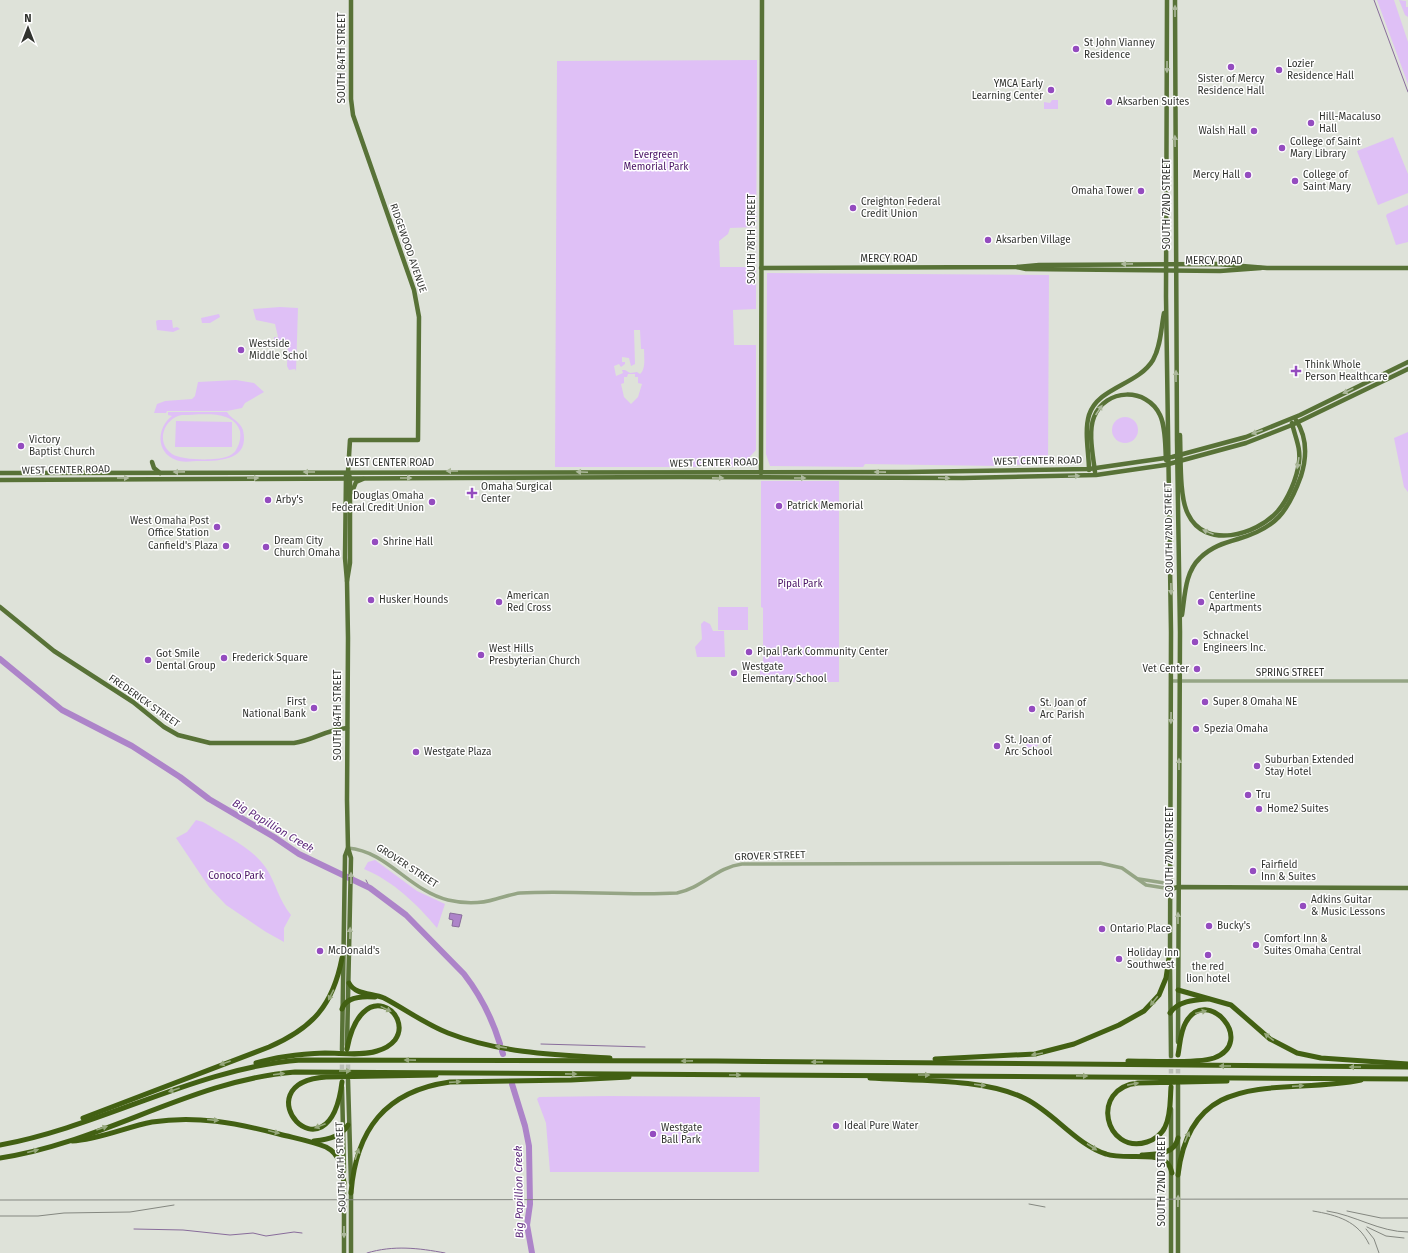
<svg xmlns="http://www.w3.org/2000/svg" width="1408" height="1253" font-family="'Fira Sans',sans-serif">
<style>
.green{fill:#dfc0f6;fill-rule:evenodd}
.water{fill:#ad84c9;stroke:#886c9b}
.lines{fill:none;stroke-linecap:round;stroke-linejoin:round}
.stream{stroke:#886c9b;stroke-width:1}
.river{stroke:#ad84c9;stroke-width:6}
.major-tunnel{stroke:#bbbfb7;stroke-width:4.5;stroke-dasharray:4.5 2;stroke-linecap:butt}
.minor{stroke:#95a585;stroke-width:3.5}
.major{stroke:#587237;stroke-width:4.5}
.highway{stroke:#426013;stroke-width:5}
.rail{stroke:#848780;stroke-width:1}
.oneway{fill:#acb89b}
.oneway2{fill:#97a87d}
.poi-dot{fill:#944cbf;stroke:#fff;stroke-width:1.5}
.labels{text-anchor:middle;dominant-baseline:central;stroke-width:3;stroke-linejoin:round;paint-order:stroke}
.poi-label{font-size:10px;fill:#31332f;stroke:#fff;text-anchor:start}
.street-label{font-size:10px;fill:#31332f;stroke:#fff}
.park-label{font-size:10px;fill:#471063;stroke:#fff}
.water-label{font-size:11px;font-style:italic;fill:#5f2c7d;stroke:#fff}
</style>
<rect width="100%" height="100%" fill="#dee2d9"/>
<g class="green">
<polygon points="1377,0 1394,0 1408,42 1408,84"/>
<polygon points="1399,0 1406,1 1406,7 1408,7 1408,17 1405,15"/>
<path d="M757 60 756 309 733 310 734 345H756V450L740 467H555L557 61ZM756 227V267H720L719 241 728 234 730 228ZM634 330H640L641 349H644C644 358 646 369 640 374L637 372 630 373 625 370H622L623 373 616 376 614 366 619 364 621 367 625 364V362H622V357L629 358 631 366 635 364ZM628 374H635V377H638V383L642 384 638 397 631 404 624 397 621 384 624 383V377H627Z"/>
<polygon points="1052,100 1058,100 1058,109 1044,109 1044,102 1050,103"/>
<polygon points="1393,137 1408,174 1408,193 1378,205 1357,151"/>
<polygon points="1408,205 1408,242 1396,245 1386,216 1387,214"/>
<polygon points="767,273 1049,275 1048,463 999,466 865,464 863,467 770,466 766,454"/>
<polygon points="280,307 298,308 296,371 295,369 289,370 287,366 288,342 274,341 274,337 278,337 275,324 256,320 253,309"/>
<polygon points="219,314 220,317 210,323 202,323 201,318"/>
<polygon points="158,320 172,320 173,328 177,327 180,329 173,332 157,330 156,321"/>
<polygon points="236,380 254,383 264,392 245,403 242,408 227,411 167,411 166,413 154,413 157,404 165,401 192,399 195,396 198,382"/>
<path d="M168 412H227C231 419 240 421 243 430 250 460 221 461 200 461 192 461 183 463 176 460 155 452 157 427 172 416L168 415ZM182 415C200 415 233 409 240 431 241 436 240 443 237 448 235 453 230 456 226 457 215 461 180 460 172 454 155 442 164 418 182 415Z"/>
<circle cx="1125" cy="430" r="13"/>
<polygon points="176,421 232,422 232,447 175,447"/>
<polygon points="1408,432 1408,492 1404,487 1394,438"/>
<polygon points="761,481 839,481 839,682 760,682 760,669 763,668 763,608 761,607"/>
<rect x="718" y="607" width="30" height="23"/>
<polygon points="704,621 710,624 713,631 724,631 725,657 697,657 695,647 702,639 701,624"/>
<polygon points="1027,740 1036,741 1038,746 1026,748"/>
<path d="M196 820 203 822C224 835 252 847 266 868 276 883 279 901 291 915L284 928V942L266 932 226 905 209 887 176 838 187 832Z"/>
<path d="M375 860 417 891 445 904 437 928C417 904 393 881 364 869L368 862Z"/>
<polygon points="609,1096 760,1097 759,1172 550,1172 546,1123 537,1099 539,1097"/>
</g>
<polygon class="water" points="450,913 462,915 459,927 452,926 453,920 449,919"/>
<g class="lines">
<g class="stream">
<polyline points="1374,0 1408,92"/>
<polyline points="366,880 370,888"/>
<polyline points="541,1044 645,1047"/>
<polyline points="134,1229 183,1230 230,1235 253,1233 266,1236 294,1232 302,1233"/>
<path d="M367 1253C393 1245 419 1248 445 1253"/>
</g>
<g class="river">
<path d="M0 659 62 710 132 746 180 777 209 799 274 837 299 854 370 888 406 915 464 974C481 996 492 1018 500 1044"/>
<polyline points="502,1051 503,1054"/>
<polyline points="512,1084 525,1126 529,1146 530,1204 527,1225 532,1253"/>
</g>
<g class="major-tunnel">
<polyline points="1171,1056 1171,1081"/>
<polyline points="342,1058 342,1074"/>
<polyline points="348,1058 348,1074"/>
<polyline points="1178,1080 1178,1063"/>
</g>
<g class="minor">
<polyline points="1171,681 1408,681"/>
<path d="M348 848C387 851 410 891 448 900 465 904 480 904 496 899 504 897 512 894 520 893 572 890 625 896 677 893 702 888 717 867 742 864L1100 863 1122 868 1146 885 1171 889"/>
<polyline points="1139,879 1171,884"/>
</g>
<g class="major">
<polyline points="1167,0 1166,297 1171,632 1170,954"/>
<polyline points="1175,0 1177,441 1180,632 1178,1042"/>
<polyline points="1017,267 1026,269 1220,271 1261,268"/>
<polyline points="761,268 1017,267 1039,265 1217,264 1267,268 1408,268"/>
<path d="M1180 435C1181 456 1179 497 1188 514 1205 550 1256 535 1277 512 1288 500 1297 478 1299 462 1301 448 1295 437 1292 423"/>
<polyline points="152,462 154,468 160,473"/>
<path d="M1089 470C1089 453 1084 432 1089 415 1098 387 1138 385 1153 360 1161 346 1161 328 1164 313"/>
<path d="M1095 472C1093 455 1088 432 1094 417 1105 388 1147 387 1160 415 1166 428 1165 446 1166 460"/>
<polyline points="0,473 907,472 1089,469 1172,457 1246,437 1300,415 1408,362"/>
<polyline points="761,473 762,0"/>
<polyline points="346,475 345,558 347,581 348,638 347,800 348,848 351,858 347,1045"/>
<polyline points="0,480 681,477 963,478 1096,475 1165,465 1246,443 1292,425 1408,369"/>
<polyline points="352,492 356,482 363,479"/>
<polyline points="347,581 350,563 350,478 348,472 350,440 418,440 419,317 414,290 353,115 351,99 351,0"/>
<path d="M0 607 54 651 133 702 164 727 178 735 210 743H294C314 740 325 730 347 728"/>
<path d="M1182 615C1185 595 1185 572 1200 558 1211 547 1224 543 1238 539 1276 528 1288 512 1301 476 1307 457 1307 437 1296 420"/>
<polyline points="1171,889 1178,887 1408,888"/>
<polyline points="1170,964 1171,1056"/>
<polyline points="342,1050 345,856 348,848"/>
<polyline points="348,1080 351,1183"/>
<polyline points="342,1087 344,1171"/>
<polyline points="351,1191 351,1253"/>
<polyline points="344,1253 344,1181"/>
<polyline points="1171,1253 1171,1109"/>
<polyline points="1178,1253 1178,1085"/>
</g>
<g class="highway">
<path d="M349 983C355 995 372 993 384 998 405 1009 425 1024 448 1033 499 1053 556 1055 610 1058"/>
<polyline points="1178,990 1231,1005 1270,1039 1297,1053 1321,1058 1408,1064"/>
<path d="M342 1009C346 996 363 996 375 997"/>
<path d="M1170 1013C1178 1001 1194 1000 1208 999"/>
<polyline points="935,1059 1035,1054 1074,1044 1119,1025 1144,1011 1159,995 1166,978 1170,951"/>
<path d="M1128 1061C1149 1061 1196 1064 1214 1058 1257 1042 1207 985 1186 1022 1180 1032 1180 1045 1178 1055"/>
<path d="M256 1063C278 1056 302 1054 325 1053 342 1053 361 1056 377 1051 384 1049 391 1045 395 1040 414 1013 361 975 347 1049"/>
<path d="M870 1078C917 1081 985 1078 1026 1099 1054 1113 1077 1145 1106 1154 1123 1160 1154 1152 1166 1162 1170 1165 1171 1169 1172 1173"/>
<path d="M342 1082C329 1188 239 1083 326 1077L436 1075"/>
<path d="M1171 1087C1170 1100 1171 1115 1165 1127 1162 1134 1154 1140 1147 1142 1105 1155 1089 1088 1138 1083L1227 1081"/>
<path d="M83 1118 269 1047C313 1028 333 1005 342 958"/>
<path d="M72 1141C98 1140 126 1127 152 1122 196 1115 236 1123 279 1134 294 1138 311 1141 326 1147 340 1154 342 1168 344 1183"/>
<path d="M314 1141C326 1140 342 1136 348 1125"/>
<path d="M0 1145C103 1126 196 1068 301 1060L716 1061 1408 1067"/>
<path d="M1142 1155C1155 1154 1175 1155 1178 1138"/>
<path d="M0 1158C102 1143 192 1080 295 1072L1408 1079"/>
<path d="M1178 1175C1191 1064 1283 1096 1361 1080"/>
<path d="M351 1193C356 1130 385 1091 450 1082L571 1080 629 1077"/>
</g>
<g class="rail">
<polyline points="0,1200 1408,1199"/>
<polyline points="1029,1204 1045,1207"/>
<path d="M1313 1211C1337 1215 1358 1221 1369 1244"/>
<path d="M1327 1211C1355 1215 1379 1232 1408 1232"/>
<polyline points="1347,1211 1381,1218 1408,1218"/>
<polyline points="0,1216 38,1216 64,1213 130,1212 174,1205"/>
<polyline points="1367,1227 1386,1236 1404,1238"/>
<polyline points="1366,1229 1374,1239 1379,1253"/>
</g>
</g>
<defs><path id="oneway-solid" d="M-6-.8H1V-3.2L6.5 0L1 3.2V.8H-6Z"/></defs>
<g class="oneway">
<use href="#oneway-solid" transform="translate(1175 11) rotate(-90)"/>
<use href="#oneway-solid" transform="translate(1167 67) rotate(90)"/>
<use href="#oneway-solid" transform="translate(1175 141) rotate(-91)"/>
<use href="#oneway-solid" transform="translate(1127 264) rotate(179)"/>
<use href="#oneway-solid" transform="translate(1176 376) rotate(-90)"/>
<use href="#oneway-solid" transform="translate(1348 391) rotate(154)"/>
<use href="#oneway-solid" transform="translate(1099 410) rotate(-56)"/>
<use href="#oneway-solid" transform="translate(1257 432) rotate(160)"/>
<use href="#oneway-solid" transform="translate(1298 463) rotate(99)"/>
<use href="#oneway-solid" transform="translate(452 471) rotate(180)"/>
<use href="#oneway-solid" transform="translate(179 472) rotate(179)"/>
<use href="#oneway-solid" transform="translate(309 472) rotate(180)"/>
<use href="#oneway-solid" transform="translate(582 472) rotate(-178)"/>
<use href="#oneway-solid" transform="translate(880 472) rotate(-179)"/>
<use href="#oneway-solid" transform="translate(1074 476) rotate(-3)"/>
<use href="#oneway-solid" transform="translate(123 478)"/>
<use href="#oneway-solid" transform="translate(253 478)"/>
<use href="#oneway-solid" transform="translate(406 478)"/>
<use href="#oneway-solid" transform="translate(718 478) rotate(1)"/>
<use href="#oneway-solid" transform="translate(800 478)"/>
<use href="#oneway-solid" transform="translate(944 478) rotate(2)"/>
<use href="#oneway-solid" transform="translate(1208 532) rotate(-158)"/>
<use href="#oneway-solid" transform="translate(1171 589) rotate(89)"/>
<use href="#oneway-solid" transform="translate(1171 718) rotate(91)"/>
<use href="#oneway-solid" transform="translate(1179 764) rotate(-90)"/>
<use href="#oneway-solid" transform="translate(351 878) rotate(-90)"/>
<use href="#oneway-solid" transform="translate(1178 918) rotate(-90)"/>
<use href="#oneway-solid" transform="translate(350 933) rotate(-89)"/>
<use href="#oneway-solid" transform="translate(1178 1201) rotate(-89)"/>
<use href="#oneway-solid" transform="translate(344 1232) rotate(90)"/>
</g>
<g class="oneway2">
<use href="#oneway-solid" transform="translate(331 995) rotate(117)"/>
<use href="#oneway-solid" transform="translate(1154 1001) rotate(129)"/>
<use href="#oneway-solid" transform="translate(386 1009) rotate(26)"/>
<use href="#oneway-solid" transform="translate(1201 1012) rotate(-14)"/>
<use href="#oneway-solid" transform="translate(1269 1037) rotate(-143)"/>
<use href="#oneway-solid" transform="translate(501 1047) rotate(-171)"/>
<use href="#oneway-solid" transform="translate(1037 1054) rotate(170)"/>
<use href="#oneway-solid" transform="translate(410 1060) rotate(-179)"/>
<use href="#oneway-solid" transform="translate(687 1061) rotate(179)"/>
<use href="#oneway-solid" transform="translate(817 1062) rotate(-180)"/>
<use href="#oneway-solid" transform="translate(225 1063) rotate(160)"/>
<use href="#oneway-solid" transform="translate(1225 1066) rotate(-180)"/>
<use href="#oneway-solid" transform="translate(1355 1067) rotate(-180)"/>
<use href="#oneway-solid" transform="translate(345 1071)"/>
<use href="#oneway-solid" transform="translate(279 1074) rotate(-7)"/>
<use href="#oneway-solid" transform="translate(571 1074) rotate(1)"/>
<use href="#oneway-solid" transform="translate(735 1075)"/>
<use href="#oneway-solid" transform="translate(924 1075)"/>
<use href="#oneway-solid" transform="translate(1082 1076) rotate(1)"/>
<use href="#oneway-solid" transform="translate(455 1082) rotate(-4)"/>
<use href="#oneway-solid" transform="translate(1133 1084) rotate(-11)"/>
<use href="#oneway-solid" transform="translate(980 1085) rotate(7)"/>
<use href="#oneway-solid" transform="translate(1298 1086) rotate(-4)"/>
<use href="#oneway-solid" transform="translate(174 1090) rotate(161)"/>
<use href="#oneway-solid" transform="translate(213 1120) rotate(5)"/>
<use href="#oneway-solid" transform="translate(320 1126) rotate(159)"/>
<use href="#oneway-solid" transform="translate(102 1128) rotate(-19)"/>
<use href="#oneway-solid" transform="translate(274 1132) rotate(14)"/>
<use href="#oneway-solid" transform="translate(1187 1137) rotate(-67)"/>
<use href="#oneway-solid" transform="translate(1092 1147) rotate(33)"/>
<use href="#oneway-solid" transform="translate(33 1151) rotate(-15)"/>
<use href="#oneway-solid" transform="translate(357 1154) rotate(-71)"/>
</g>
<g class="poi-dot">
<circle cx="1076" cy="49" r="4"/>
<circle cx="1231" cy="67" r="4"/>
<circle cx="1279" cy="70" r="4"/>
<circle cx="1051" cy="90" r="4"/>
<circle cx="1109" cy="102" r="4"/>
<circle cx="1311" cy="123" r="4"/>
<circle cx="1254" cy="131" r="4"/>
<circle cx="1282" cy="148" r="4"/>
<circle cx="1248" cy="175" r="4"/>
<circle cx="1295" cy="181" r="4"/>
<circle cx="1141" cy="191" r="4"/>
<circle cx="853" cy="208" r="4"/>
<circle cx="988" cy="240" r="4"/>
<circle cx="241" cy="350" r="4"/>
<path d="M1294 365h4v4h4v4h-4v4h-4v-4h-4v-4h4z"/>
<circle cx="21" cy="446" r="4"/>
<path d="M470 487h4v4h4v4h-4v4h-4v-4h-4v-4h4z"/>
<circle cx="268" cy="500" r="4"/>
<circle cx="432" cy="502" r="4"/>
<circle cx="779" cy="506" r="4"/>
<circle cx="217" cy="527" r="4"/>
<circle cx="375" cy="542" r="4"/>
<circle cx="226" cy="546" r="4"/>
<circle cx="266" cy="547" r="4"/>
<circle cx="371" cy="600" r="4"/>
<circle cx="499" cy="602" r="4"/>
<circle cx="1201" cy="602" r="4"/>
<circle cx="1195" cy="642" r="4"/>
<circle cx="749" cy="652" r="4"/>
<circle cx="481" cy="655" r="4"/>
<circle cx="224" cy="658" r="4"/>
<circle cx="148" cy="660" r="4"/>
<circle cx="1197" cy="669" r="4"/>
<circle cx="734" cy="673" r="4"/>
<circle cx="1205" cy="702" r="4"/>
<circle cx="314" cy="708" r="4"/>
<circle cx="1032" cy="709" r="4"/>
<circle cx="1196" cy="729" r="4"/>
<circle cx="997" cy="746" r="4"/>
<circle cx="416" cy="752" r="4"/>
<circle cx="1257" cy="766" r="4"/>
<circle cx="1248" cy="795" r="4"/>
<circle cx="1259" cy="809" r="4"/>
<circle cx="1253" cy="871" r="4"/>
<circle cx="1303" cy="906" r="4"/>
<circle cx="1209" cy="926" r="4"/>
<circle cx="1102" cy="929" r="4"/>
<circle cx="1256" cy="945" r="4"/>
<circle cx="320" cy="951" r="4"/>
<circle cx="1208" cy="955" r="4"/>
<circle cx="1119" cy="959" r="4"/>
<circle cx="836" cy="1126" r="4"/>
<circle cx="653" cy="1134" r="4"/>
</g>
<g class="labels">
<g class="poi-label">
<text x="1084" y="43">St John Vianney<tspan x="1084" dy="12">Residence</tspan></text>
<text x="1287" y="64">Lozier<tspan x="1287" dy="12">Residence Hall</tspan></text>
<text x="1231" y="79" text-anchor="middle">Sister of Mercy<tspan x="1231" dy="12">Residence Hall</tspan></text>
<text x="1043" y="84" text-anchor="end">YMCA Early<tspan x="1043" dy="12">Learning Center</tspan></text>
<text x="1117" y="102">Aksarben Suites</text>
<text x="1319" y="117">Hill-Macaluso<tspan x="1319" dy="12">Hall</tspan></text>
<text x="1246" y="131" text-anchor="end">Walsh Hall</text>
<text x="1290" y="142">College of Saint<tspan x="1290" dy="12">Mary Library</tspan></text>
<text x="1240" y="175" text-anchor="end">Mercy Hall</text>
<text x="1303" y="175">College of<tspan x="1303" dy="12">Saint Mary</tspan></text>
<text x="1133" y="191" text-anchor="end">Omaha Tower</text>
<text x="861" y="202">Creighton Federal<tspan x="861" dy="12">Credit Union</tspan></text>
<text x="996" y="240">Aksarben Village</text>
<text x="249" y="344">Westside<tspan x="249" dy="12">Middle Schol</tspan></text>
<text x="1305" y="365">Think Whole<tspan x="1305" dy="12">Person Healthcare</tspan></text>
<text x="29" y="440">Victory<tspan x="29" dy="12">Baptist Church</tspan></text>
<text x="481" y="487">Omaha Surgical<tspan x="481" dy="12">Center</tspan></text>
<text x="424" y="496" text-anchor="end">Douglas Omaha<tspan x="424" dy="12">Federal Credit Union</tspan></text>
<text x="276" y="500">Arby's</text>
<text x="787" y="506">Patrick Memorial</text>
<text x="209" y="521" text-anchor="end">West Omaha Post<tspan x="209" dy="12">Office Station</tspan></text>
<text x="274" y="541">Dream City<tspan x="274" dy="12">Church Omaha</tspan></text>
<text x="383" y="542">Shrine Hall</text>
<text x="218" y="546" text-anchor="end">Canfield's Plaza</text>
<text x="507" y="596">American<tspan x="507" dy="12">Red Cross</tspan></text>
<text x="1209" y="596">Centerline<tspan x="1209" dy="12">Apartments</tspan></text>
<text x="379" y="600">Husker Hounds</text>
<text x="1203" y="636">Schnackel<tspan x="1203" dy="12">Engineers Inc.</tspan></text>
<text x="489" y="649">West Hills<tspan x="489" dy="12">Presbyterian Church</tspan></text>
<text x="757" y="652">Pipal Park Community Center</text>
<text x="156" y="654">Got Smile<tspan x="156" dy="12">Dental Group</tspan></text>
<text x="232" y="658">Frederick Square</text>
<text x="742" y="667">Westgate<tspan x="742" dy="12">Elementary School</tspan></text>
<text x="1189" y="669" text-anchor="end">Vet Center</text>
<text x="306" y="702" text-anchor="end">First<tspan x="306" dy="12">National Bank</tspan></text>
<text x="1213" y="702">Super 8 Omaha NE</text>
<text x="1040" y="703">St. Joan of<tspan x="1040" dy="12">Arc Parish</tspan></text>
<text x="1204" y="729">Spezia Omaha</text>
<text x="1005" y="740">St. Joan of<tspan x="1005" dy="12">Arc School</tspan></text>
<text x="424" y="752">Westgate Plaza</text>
<text x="1265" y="760">Suburban Extended<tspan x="1265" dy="12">Stay Hotel</tspan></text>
<text x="1256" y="795">Tru</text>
<text x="1267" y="809">Home2 Suites</text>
<text x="1261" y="865">Fairfield<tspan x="1261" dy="12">Inn &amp; Suites</tspan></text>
<text x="1311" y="900">Adkins Guitar<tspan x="1311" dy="12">&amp; Music Lessons</tspan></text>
<text x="1217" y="926">Bucky's</text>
<text x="1110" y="929">Ontario Place</text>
<text x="1264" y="939">Comfort Inn &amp;<tspan x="1264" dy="12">Suites Omaha Central</tspan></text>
<text x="328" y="951">McDonald's</text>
<text x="1127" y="953">Holiday Inn<tspan x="1127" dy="12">Southwest</tspan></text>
<text x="1208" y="967" text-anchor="middle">the red<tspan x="1208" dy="12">lion hotel</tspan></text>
<text x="844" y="1126">Ideal Pure Water</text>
<text x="661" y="1128">Westgate<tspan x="661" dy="12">Ball Park</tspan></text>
</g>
<g class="street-label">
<text transform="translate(342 58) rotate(-90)">SOUTH 84TH STREET</text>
<text transform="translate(1167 204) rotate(-90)">SOUTH 72ND STREET</text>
<text transform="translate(752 239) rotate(-90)">SOUTH 78TH STREET</text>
<text transform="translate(408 248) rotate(71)">RIDGEWOOD AVENUE</text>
<text x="889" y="259">MERCY ROAD</text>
<text x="1214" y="261">MERCY ROAD</text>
<text transform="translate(1038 461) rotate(-1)">WEST CENTER ROAD</text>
<text x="390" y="463">WEST CENTER ROAD</text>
<text transform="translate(714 463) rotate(-1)">WEST CENTER ROAD</text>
<text transform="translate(66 470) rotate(-1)">WEST CENTER ROAD</text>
<text transform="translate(1169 528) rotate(-91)">SOUTH 72ND STREET</text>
<text x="1290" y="673">SPRING STREET</text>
<text transform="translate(144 701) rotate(35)">FREDERICK STREET</text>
<text transform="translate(338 715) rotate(-90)">SOUTH 84TH STREET</text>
<text transform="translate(1170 852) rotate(-90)">SOUTH 72ND STREET</text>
<text transform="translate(770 856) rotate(-2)">GROVER STREET</text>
<text transform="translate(407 866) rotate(33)">GROVER STREET</text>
<text transform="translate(341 1167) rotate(-92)">SOUTH 84TH STREET</text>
<text transform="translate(1162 1181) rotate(-90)">SOUTH 72ND STREET</text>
</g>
<g class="park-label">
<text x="656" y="155">Evergreen<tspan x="656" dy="12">Memorial Park</tspan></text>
<text x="800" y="584">Pipal Park</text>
<text x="236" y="876">Conoco Park</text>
</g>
<g class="water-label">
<text transform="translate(273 826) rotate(31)">Big Papillion Creek</text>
<text transform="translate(519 1192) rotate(-91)">Big Papillion Creek</text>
</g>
</g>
<g transform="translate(28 28)" stroke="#ffffff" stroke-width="3" paint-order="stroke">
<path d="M0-3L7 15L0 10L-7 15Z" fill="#31332f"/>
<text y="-6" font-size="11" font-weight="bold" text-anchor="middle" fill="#31332f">N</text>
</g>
</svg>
